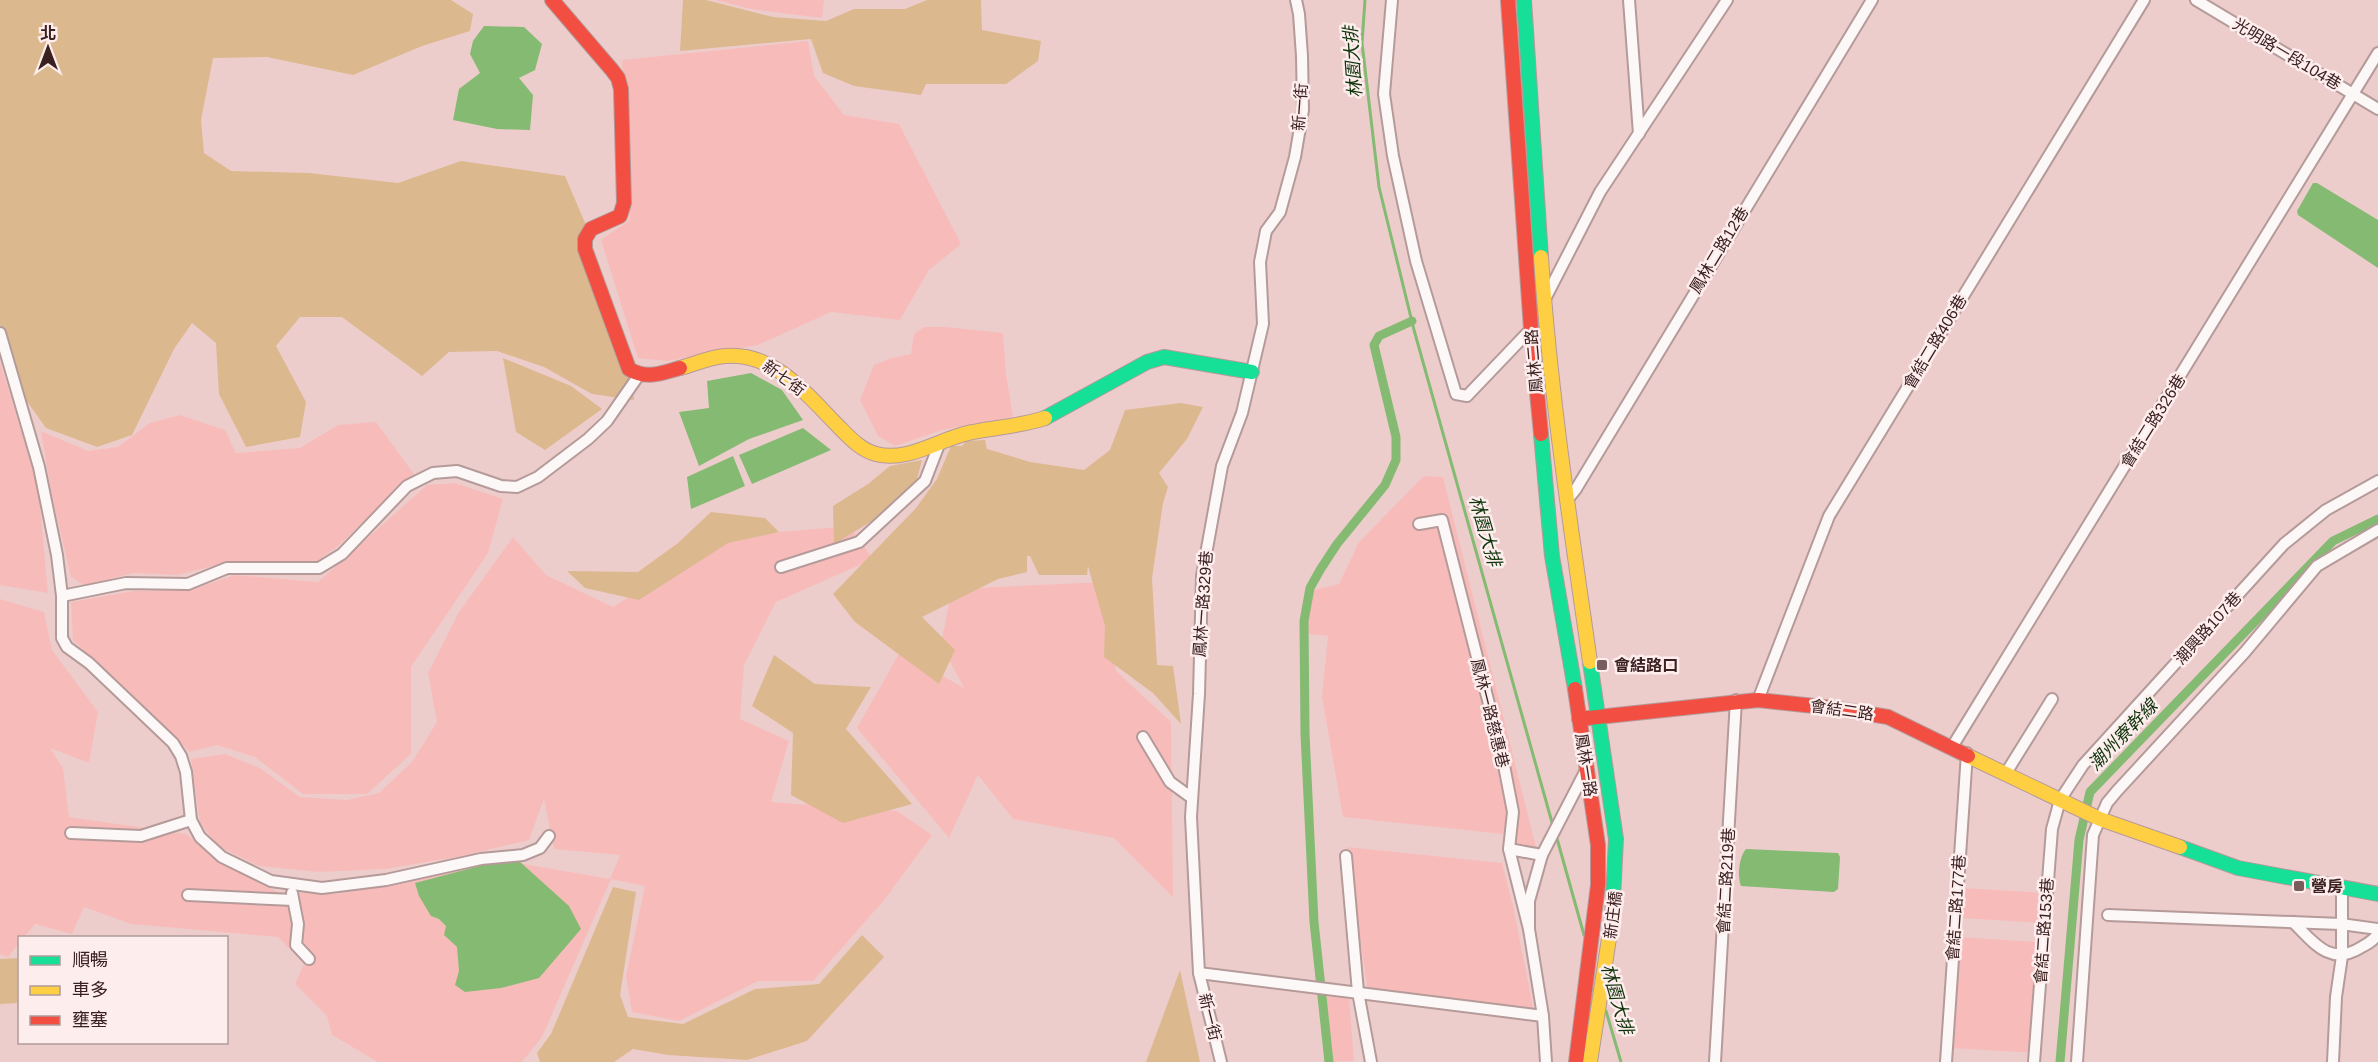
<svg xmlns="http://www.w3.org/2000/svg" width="2378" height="1062" font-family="Helvetica,'Noto Sans TC',sans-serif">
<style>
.built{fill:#f7bcba}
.green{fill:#dcb88f}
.water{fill:#85ba73}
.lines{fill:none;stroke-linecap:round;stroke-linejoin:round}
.stream{stroke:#85ba73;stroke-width:3}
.canal{stroke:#85ba73;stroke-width:9}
.street-casing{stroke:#b59a9a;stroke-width:14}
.fast-casing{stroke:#b59a9a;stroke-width:16}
.slow-casing{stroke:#b59a9a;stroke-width:16}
.jam-casing{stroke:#b59a9a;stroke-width:16}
.street{stroke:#fcf8f7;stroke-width:10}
.fast{stroke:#16e098;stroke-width:14}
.slow{stroke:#ffcf43;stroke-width:14}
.jam{stroke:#f24e42;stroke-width:14}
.poi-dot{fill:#795d5c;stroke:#fdeeed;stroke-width:2}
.labels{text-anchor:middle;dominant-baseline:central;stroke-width:5;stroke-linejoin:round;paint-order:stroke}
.street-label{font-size:16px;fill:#3b2020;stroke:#fdeeed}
.poi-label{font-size:16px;font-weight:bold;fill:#3b2020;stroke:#fdeeed;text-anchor:start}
.water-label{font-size:18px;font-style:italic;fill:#0f330b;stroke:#fdeeed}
</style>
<rect width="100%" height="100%" fill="#edcdcc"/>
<g class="built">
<polygon points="716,0 824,0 822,18 751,9"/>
<polygon points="808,41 814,76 844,115 899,124 961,244 929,270 900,320 831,312 758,345 667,361 638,358 601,240 630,220 622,60"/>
<polygon points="924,327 946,327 1003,333 1006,374 1013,417 942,430 895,446 878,436 860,400 874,365 892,358 911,354 914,334"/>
<polygon points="0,362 38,486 48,593 0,585"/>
<polygon points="180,415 225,430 236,453 300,448 338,425 376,422 414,474 338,546 317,561 272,564 232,561 178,575 134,573 84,585 71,577 52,496 41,431 88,451 118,447 150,423"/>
<polygon points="1424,476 1443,477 1537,851 1519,852 1513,835 1343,817 1322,697 1328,636 1301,633 1306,592 1339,584 1359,542"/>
<polygon points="455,483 503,499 488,553 411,667 411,754 367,794 303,794 255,757 217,745 190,752 73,640 71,602 134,591 190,590 235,575 318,582 427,485"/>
<polygon points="850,526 873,559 776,602 744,665 740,719 789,741 771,802 897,811 932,835 885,899 813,981 758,981 679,1021 632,1012 626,976 645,886 611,879 542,1037 522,1062 378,1062 332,1035 327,1016 295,984 304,964 278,937 131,924 84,907 72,934 35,924 24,937 20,938 19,943 8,957 0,954 0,599 44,612 52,650 98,712 89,763 50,748 63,768 69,817 186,834 239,872 278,892 336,894 413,881 481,866 524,864 610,879 620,855 554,849 544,799 529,840 462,856 386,869 318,872 259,866 218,846 200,823 191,759 225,754 260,768 300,797 347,800 379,793 412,762 437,722 428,673 459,612 513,537 546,575 613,607 723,537"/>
<polygon points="1105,582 1116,671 1171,722 1173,897 1114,838 1013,819 978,775 949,838 857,728 900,652 964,688 941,644 952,589"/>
<polygon points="1347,847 1502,863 1513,906 1535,1017 1368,993"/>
<polygon points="1963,888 2045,893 2043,923 1961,918"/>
<polygon points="1958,937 2036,942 2033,978 2039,978 2034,1053 1951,1048"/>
<polygon points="1320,996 1349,998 1354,1061 1325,1062"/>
</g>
<g class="green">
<polygon points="0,0 451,0 473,14 470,31 422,46 353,75 267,57 213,58 201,120 204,153 231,171 309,173 398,183 461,161 565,176 589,232 592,280 628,352 634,400 592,394 544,367 497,351 449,352 422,376 342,317 300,317 276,346 306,402 300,437 246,447 219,394 216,343 192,323 174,349 132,435 97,447 46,428 13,382 0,329"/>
<polygon points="683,0 706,0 773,17 826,21 854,9 905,9 927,0 981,0 982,30 1041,41 1038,61 1006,84 926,84 921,95 854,86 823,73 811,39 680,51"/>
<polygon points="503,358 571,386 602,409 545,450 516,432"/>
<polygon points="1181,403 1203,407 1187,439 1159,473 1168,487 1163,503 1152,578 1157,665 1173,666 1181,724 1153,693 1104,657 1105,626 1088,566 1087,575 1039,575 1030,556 1027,556 1027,572 998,579 922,617 955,650 939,684 855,622 833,594 916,508 937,479 951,446 962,446 966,441 985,440 987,449 1030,462 1084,470 1110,450 1125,410"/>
<polygon points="922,460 917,479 882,515 834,544 833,506 868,484 890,466"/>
<polygon points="711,512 765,518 779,532 728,543 639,600 585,588 567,571 638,572 678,543"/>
<polygon points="774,655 815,684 871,687 846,729 912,804 843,823 791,795 793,733 752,706"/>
<polygon points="613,887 636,892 620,995 628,1017 683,1024 755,989 819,984 862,935 884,957 807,1041 747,1060 668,1055 633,1049 614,1062 540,1062 537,1053 551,1034"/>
<polygon points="19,958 19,1003 0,1004 0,959"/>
<polygon points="1180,970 1200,1062 1145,1062 1146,1062"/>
</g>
<g class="water">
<polygon points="484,26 524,27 542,44 535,70 519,78 533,95 530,130 497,129 453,120 459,89 480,73 470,54 473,41"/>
<polygon points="2313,183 2317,183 2378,220 2378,268 2298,215 2297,211"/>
<polygon points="751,373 782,390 803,420 749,439 699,466 679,412 709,408 707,381"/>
<polygon points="803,428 831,450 752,484 739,455"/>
<polygon points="733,456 745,486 691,509 687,477"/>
<path d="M1746 849 1838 853 1840 857 1838 889 1834 892 1741 886C1737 876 1739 857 1746 849Z"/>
<polygon points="519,861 569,906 581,929 539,978 501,988 465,992 455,985 459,971 457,947 444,935 446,926 439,919 431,916 419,896 415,883 491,863"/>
</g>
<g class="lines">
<g class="stream">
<polyline points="1365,0 1362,43 1379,187 1414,330 1553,826"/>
<polyline points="1556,835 1584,935"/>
<polyline points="1606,1011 1621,1062"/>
</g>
<g class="canal">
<polyline points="1329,1062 1314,922 1305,734 1304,621 1310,588 1320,570 1337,544 1385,485 1396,460 1396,437 1374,345 1379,336 1412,321"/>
<polyline points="2060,1062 2079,840 2090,792 2333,541 2378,519"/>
</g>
<g class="street-casing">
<g id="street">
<polyline points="1392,0 1384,94 1393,156 1416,261 1456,394 1467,396 1531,329"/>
<polyline points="1629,0 1639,134"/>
<polyline points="2196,0 2378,109"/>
<polyline points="1545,299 1600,192 1727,0"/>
<polyline points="0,333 39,467 57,555 62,596 62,638 67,647 89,663 173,743 181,756 186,772 191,820 200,837 222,857 271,881 322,888 386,880 481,859 523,855 540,848 549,836"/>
<polyline points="1567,500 1576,489 1872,0"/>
<polyline points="1419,524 1442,520 1502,755 1513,812 1509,849 1529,929"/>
<polyline points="781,567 859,542 925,481 940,442"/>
<polyline points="62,596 126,583 188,584 227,568 319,568 342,554 407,486 433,473 457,471 501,486 517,487 538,477 588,439 607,421 639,375"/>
<polyline points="1758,700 1829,516 2144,0"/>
<polyline points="1143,737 1170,782 1192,798"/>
<polyline points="1952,747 2378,53"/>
<polyline points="2006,773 2052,699"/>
<polyline points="71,833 141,836 191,820"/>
<polyline points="1509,849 1542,855"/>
<polyline points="1346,856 1358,992 1371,1062"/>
<polyline points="292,893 298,924 296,945 309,959"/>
<polyline points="188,895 293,900"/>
<polyline points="2108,915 2341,924 2378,929"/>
<path d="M2293 922C2314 943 2330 966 2360 948 2367 944 2374 941 2378 933"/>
<polyline points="1199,973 1543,1016"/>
<polyline points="1221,1062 1199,973 1191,817 1199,694 1202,576 1222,466 1242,413 1263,324 1260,262 1266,231 1280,212 1295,157 1303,110 1302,56 1299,14 1296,0"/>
<polyline points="1546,1062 1543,1016 1529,929 1529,901 1542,855 1586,770"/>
<polyline points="1715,1062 1736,700"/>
<polyline points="1946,1062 1967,753"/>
<polyline points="2034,1062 2052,829 2060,800 2083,765 2284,544 2326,510 2378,481"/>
<polyline points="2077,1062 2093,835 2107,803 2117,791 2245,652 2317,566 2378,530"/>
<polyline points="2333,1062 2336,997 2342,956 2342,888"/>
</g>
</g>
<g class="fast-casing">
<g id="fast">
<polyline points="1524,0 1541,257"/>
<polyline points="1045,418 1147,362 1164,357 1252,372"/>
<polyline points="1541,434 1552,556 1575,689"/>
<polyline points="1590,662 1616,839 1612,919"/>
<polyline points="2180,847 2238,868 2378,894"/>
</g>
</g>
<g class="slow-casing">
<g id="slow">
<path d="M1541 257C1550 393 1571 528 1590 662"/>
<path d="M680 368C695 364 710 357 725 356 774 351 808 396 840 428 851 439 861 450 876 454 909 463 942 437 973 432 998 427 1021 426 1045 418"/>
<polyline points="1968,756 2100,819 2180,847"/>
<polyline points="1590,1062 1612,919"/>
</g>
</g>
<g class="jam-casing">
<g id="jam">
<path d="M552 0 612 70 618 78 621 89 624 203 620 216 591 229 585 239V249L629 369C647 380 661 373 680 368"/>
<polyline points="1508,0 1531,329 1541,434"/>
<polyline points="1575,689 1598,845 1598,885 1576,1062"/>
<polyline points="1579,719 1758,700 1833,708 1888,717 1968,756"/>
</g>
</g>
<use href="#street" class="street"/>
<use href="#fast" class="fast"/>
<use href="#slow" class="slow"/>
<use href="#jam" class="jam"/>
</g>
<g class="poi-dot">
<rect x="1596" y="659" width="12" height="12" rx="3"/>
<rect x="2293" y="880" width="12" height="12" rx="3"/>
</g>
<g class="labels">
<g class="street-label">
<text transform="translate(2287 54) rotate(31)">光明路一段104巷</text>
<text transform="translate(1300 107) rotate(-86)">新一街</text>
<text transform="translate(1719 250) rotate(-59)">鳳林二路12巷</text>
<text transform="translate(1935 342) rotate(-59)">會結二路406巷</text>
<text transform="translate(1534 361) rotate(-95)">鳳林二路</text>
<text transform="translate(784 378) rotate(36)">新七街</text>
<text transform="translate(2153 421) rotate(-58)">會結二路326巷</text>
<text transform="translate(1203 604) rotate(-86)">鳳林一路329巷</text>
<text transform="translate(2208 628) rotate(-48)">潮興路107巷</text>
<text transform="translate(1842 710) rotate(8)">會結二路</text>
<text transform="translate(1490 713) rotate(76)">鳳林一路慈惠巷</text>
<text transform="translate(1586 765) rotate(81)">鳳林一路</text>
<text transform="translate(1726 881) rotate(-87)">會結二路219巷</text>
<text transform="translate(1956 908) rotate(-86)">會結二路177巷</text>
<text transform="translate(1613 915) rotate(-83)">新庄橋</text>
<text transform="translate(2044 931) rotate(-86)">會結二路153巷</text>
<text transform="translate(1210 1017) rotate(76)">新一街</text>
</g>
<g class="poi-label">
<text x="1614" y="665">會結路口</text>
<text x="2311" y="886">營房</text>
</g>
<g class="water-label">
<text transform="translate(1353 62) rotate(-94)">林園大排</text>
<text transform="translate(1485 531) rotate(74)">林園大排</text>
<text transform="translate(2123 735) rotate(-46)">潮州寮幹線</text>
<text transform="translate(1617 999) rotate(74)">林園大排</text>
</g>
</g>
<rect x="18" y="936" width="210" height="108" fill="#fdeeed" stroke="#af9c9b" stroke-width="1.5"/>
<rect x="30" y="956" width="30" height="9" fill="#16e098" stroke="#af9c9b" stroke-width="1.5"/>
<text x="72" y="966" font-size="18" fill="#3b2020">順暢</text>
<rect x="30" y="986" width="30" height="9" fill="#ffcf43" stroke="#af9c9b" stroke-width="1.5"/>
<text x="72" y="996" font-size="18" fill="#3b2020">車多</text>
<rect x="30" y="1016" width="30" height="9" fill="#f24e42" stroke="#af9c9b" stroke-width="1.5"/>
<text x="72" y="1026" font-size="18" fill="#3b2020">壅塞</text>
<g transform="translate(48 48)" stroke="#fdeeed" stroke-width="4.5" paint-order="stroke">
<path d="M0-4.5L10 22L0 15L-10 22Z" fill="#3b2020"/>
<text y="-9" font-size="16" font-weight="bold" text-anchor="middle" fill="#3b2020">北</text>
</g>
</svg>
